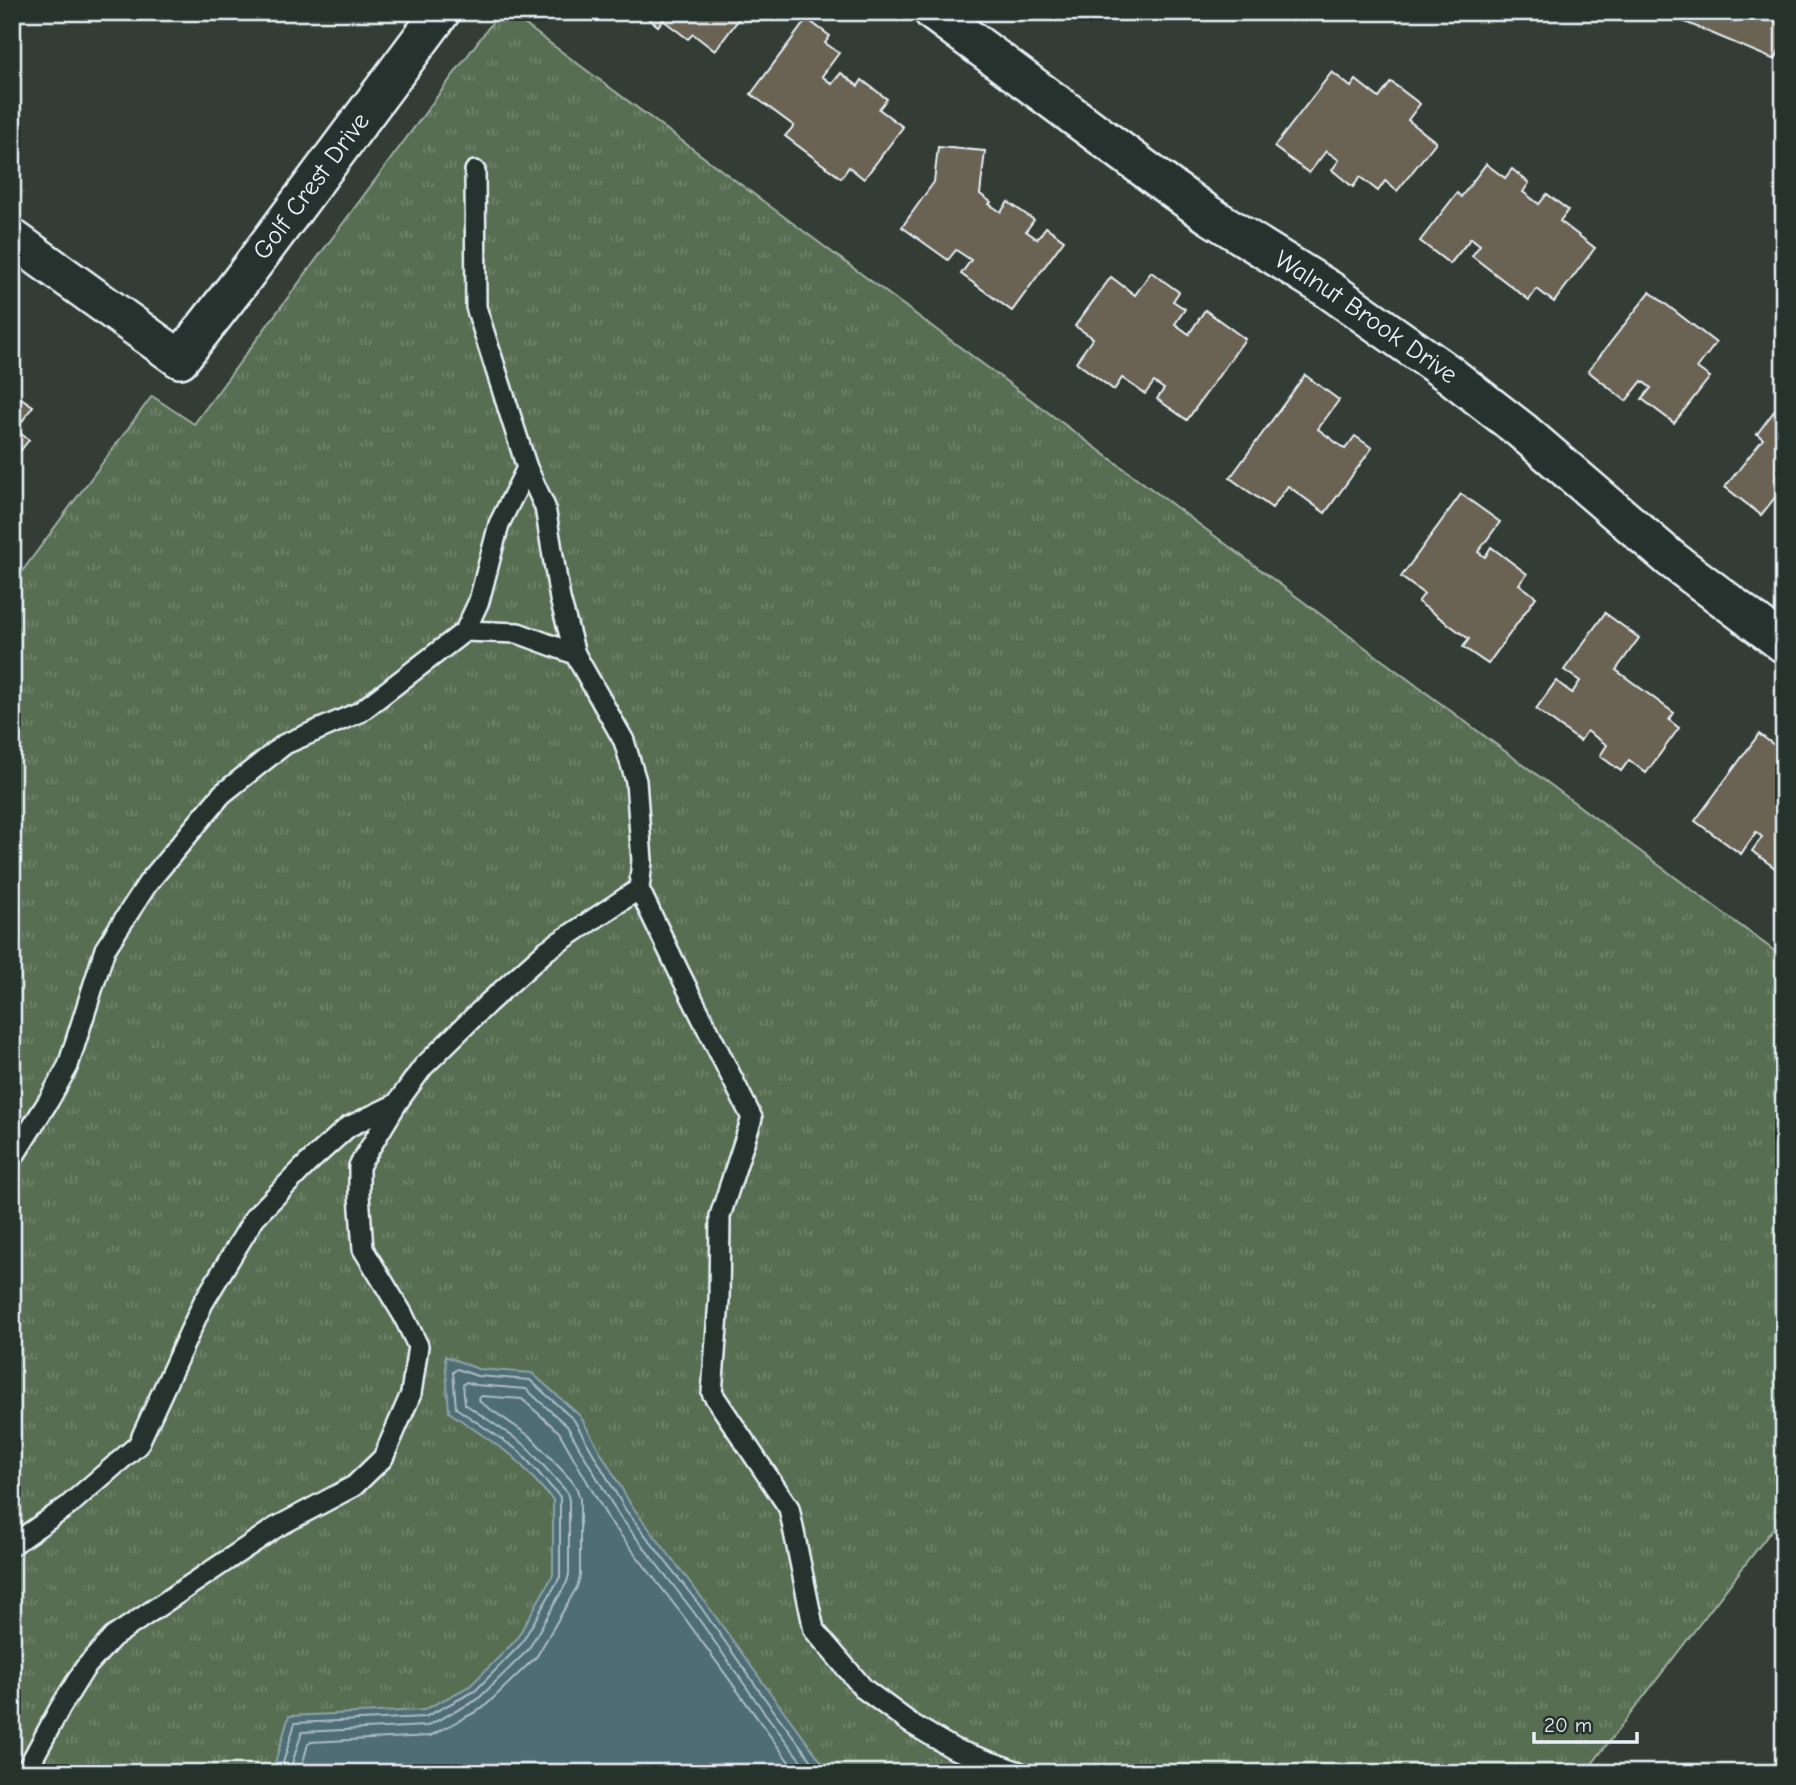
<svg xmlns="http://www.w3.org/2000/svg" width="1796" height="1785" font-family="'Comic Neue',sans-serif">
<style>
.grass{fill:url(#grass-tufts);stroke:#a0b0a5;stroke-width:2}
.water{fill:#4f6d75;stroke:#8ca2a9;stroke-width:2}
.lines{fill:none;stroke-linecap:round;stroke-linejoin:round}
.shore{stroke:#abbcc4;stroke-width:2}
.building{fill:#6b6453;stroke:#e8f1f8;stroke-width:2}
.lane-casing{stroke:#e8f1f8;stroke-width:24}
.street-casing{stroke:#e8f1f8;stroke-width:42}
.lane{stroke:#26332d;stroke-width:19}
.street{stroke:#26332d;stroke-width:37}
.labels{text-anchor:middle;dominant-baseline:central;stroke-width:5;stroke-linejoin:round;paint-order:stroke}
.street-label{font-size:26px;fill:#e8f1f8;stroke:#26332d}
</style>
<defs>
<pattern id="grass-tufts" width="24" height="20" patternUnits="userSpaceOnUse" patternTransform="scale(1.75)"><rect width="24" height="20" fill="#586e52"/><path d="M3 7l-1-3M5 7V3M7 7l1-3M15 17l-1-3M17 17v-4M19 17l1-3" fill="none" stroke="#70836c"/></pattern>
</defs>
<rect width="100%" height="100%" fill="#343d35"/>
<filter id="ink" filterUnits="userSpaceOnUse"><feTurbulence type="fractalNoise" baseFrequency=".0143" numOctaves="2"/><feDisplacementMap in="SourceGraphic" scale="14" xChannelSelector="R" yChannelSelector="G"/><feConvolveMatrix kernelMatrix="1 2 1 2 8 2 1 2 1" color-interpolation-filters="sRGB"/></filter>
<g filter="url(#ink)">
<polygon class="grass" points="500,12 508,12 1784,958 1784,1514 1585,1773 12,1773 12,585 152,396 194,424"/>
<polygon class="water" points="445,1356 478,1369 532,1373 580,1416 631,1505 705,1602 774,1698 830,1773 272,1773 289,1716 424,1710 470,1686 516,1640 553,1575 553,1500 514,1457 449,1412"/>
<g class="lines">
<g class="shore">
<polyline points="280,1773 295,1723 425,1717 475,1691 521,1644 560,1577 560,1497 519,1451 456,1408 453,1372 457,1369 477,1376 530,1380 574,1420 625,1509 700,1606 768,1703 821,1773"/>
<polyline points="289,1773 302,1732 427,1726 477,1700 528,1650 567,1582 569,1574 569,1500 567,1492 525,1445 465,1404 463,1385 466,1382 476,1385 526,1389 567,1426 618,1514 693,1611 761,1708 810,1773"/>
<polyline points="300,1773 308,1744 310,1742 430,1736 483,1708 537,1656 577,1587 580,1576 580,1499 577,1489 572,1481 531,1437 480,1402 479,1398 482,1396 522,1399 559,1432 609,1520 684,1617 797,1773"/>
</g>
</g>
<g class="building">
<polygon points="644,12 744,12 715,51 693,34 688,39 663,20 658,26 643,14"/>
<polygon points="1675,12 1782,12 1784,13 1784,40 1775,60 1673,17"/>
<polygon points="807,19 830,36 825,43 839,53 822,76 832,84 841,73 858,86 862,80 887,99 879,109 903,127 864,179 849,167 841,178 785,136 794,126 751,94"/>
<polygon points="1332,72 1351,87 1356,80 1379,98 1391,82 1420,104 1408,120 1436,142 1397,191 1385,181 1378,191 1360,177 1353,187 1332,170 1339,160 1326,151 1309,173 1274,147"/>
<polygon points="938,147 985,151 980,194 991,202 989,204 1001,212 1008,202 1034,220 1026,231 1037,239 1046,227 1064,240 1012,311 961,274 971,260 956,250 948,260 902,227 934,182"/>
<polygon points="1486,164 1505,178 1512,169 1529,183 1523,192 1539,204 1547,194 1568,210 1560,221 1595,248 1554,302 1537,289 1529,300 1472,256 1480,245 1471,238 1450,264 1420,241 1457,193 1461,197"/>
<polygon points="1151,272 1179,292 1173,301 1185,309 1175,324 1189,334 1205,310 1245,339 1187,420 1157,399 1164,389 1154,382 1145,394 1122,378 1114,390 1076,362 1093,338 1075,326 1111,277 1135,295"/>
<polygon points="1650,292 1716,343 1697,368 1710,377 1674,423 1642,399 1651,388 1642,381 1626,401 1588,371"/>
<polygon points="1305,375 1339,400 1318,429 1345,449 1355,436 1372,448 1325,513 1288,486 1272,508 1230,478"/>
<polygon points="12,392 33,406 16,430 29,440 17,455 12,452"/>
<polygon points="1778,406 1784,411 1784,492 1781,490 1761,515 1725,487 1763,439 1757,434"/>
<polygon points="1461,494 1500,522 1478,552 1485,557 1491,547 1527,574 1519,584 1536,597 1488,664 1463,647 1469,639 1418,602 1424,594 1401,577"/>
<polygon points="1605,613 1639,638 1616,670 1674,713 1669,720 1679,728 1646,773 1629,760 1621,771 1600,756 1607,745 1587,731 1580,741 1536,709 1556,681 1572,693 1580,681 1564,670"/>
<polygon points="1759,734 1784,752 1784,864 1779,871 1752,851 1762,837 1756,832 1741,854 1695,821"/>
</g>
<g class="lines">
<g class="lane-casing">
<g id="lane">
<polyline points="475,171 476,307 527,468 545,507 560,599 575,654 624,741 636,781 642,861 639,889 679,972 752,1118 720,1216 719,1300 712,1393 789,1508 814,1630 864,1689 910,1723 954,1749 1022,1773"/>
<polyline points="465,631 518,633 575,654"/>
<polyline points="12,1159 49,1100 68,1066 105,949 148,883 222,794 285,744 360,712 465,631 479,601 499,524 527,468"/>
<polyline points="12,1545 68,1506 138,1445 203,1303 255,1217 307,1164 348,1127 396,1104"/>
<polyline points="25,1773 60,1708 85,1668 113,1637 275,1528 354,1486 383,1458 411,1394 418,1346 402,1313 363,1249 359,1195 359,1166 397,1103 423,1067 488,1003 547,950 639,889"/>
</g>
</g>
<g class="street-casing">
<g id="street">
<path id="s1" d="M933 12 1168 186 1209 215 1328 289 1449 374 1521 430 1671 559 1784 644"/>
<path id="s2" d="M12 238 180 359 240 282 441 12"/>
</g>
</g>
<use href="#lane" class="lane"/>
<use href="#street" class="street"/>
</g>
</g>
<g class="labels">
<g class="street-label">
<text stroke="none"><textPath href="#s2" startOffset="424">Golf Crest Drive</textPath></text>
<text stroke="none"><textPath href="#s1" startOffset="530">Walnut Brook Drive</textPath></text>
</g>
</g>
<rect width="1796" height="1785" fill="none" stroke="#26332d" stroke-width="42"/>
<rect x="21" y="21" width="1754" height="1743" fill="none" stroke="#e8f1f8" stroke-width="2.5" filter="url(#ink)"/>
<path d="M1534 1732v10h103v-10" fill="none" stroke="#e8f1f8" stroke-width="3.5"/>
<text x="1544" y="1732" font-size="21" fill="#e8f1f8" stroke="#26332d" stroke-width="5" paint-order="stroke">20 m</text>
</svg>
